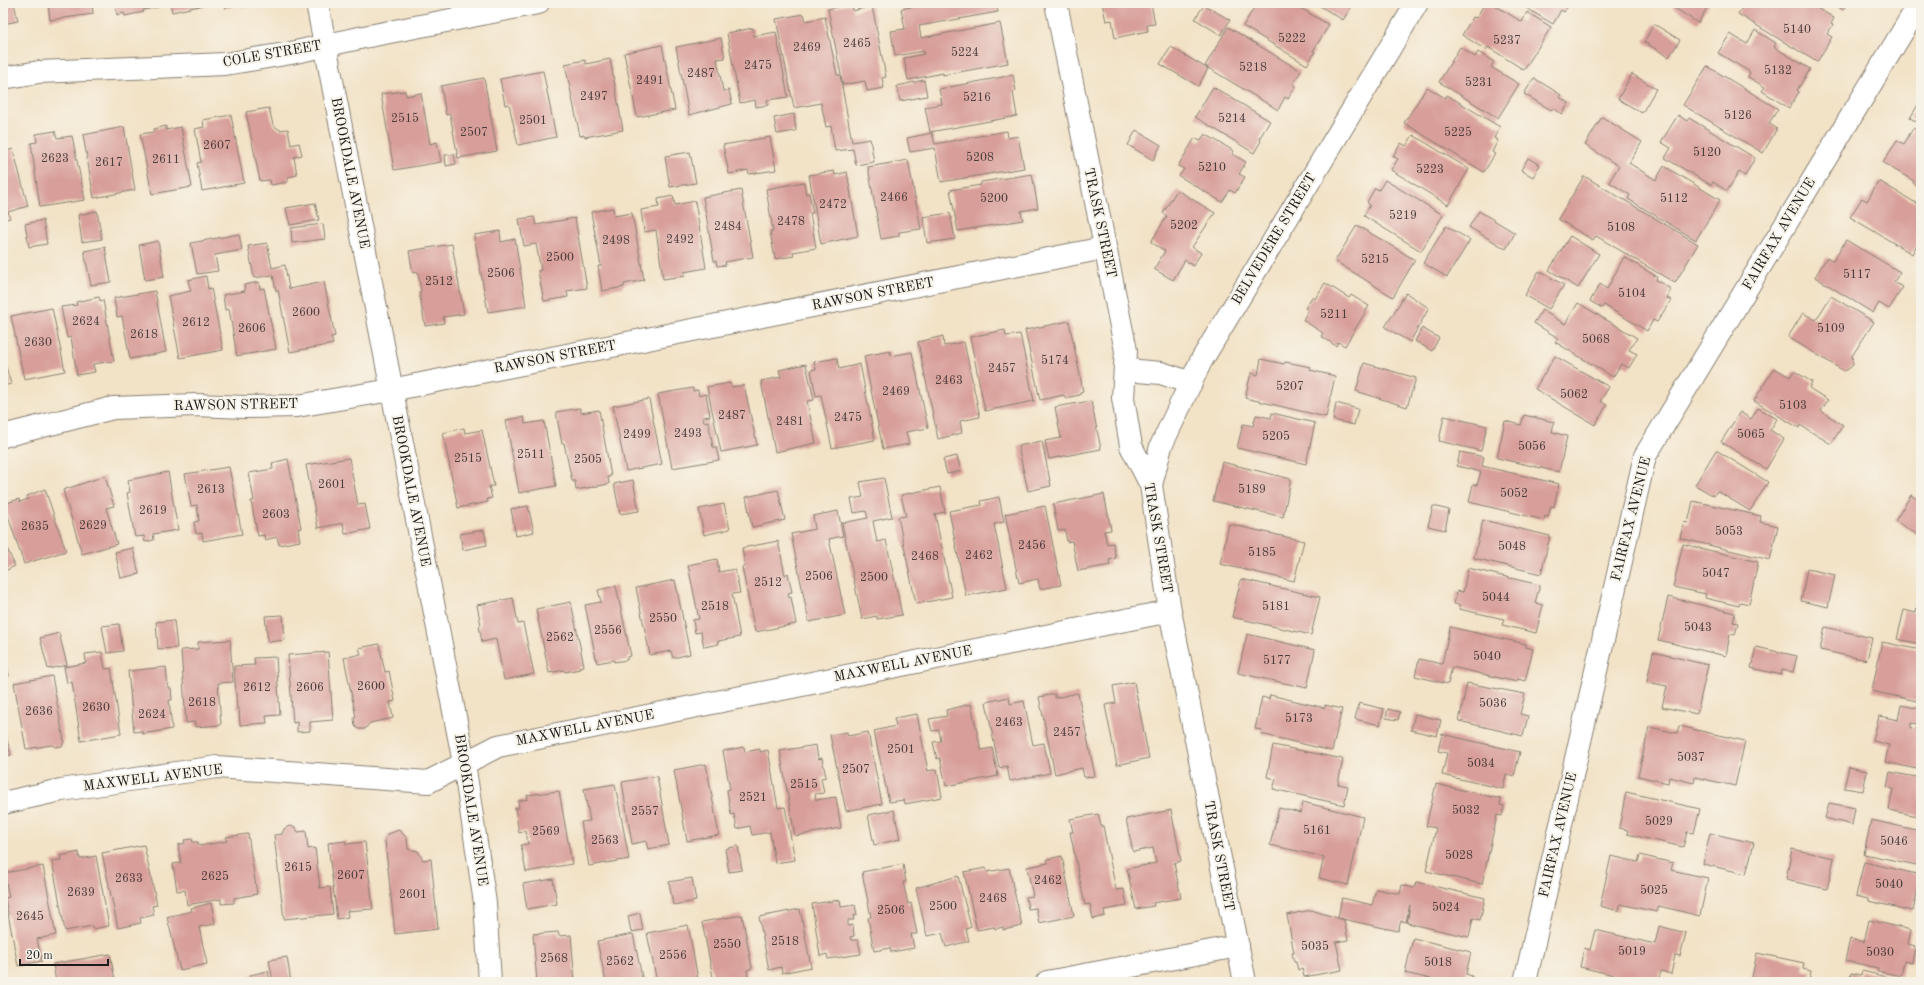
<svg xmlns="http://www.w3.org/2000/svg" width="1924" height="985" font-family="'Old Standard TT',serif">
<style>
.building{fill:#d89e99}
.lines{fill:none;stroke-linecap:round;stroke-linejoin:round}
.street-casing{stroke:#877f71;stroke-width:24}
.street{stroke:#fff;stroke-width:22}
.labels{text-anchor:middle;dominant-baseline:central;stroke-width:4;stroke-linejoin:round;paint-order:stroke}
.number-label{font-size:12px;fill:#4b3c3b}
.street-label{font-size:14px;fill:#1c1c1c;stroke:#f7f3e8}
</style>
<rect width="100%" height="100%" fill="#f7f3e8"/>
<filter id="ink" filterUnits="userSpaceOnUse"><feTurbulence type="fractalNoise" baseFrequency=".025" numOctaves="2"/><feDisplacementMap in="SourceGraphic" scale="8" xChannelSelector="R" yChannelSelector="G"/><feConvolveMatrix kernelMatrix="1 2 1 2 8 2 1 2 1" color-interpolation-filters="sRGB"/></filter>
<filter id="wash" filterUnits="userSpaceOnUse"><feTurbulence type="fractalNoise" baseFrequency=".012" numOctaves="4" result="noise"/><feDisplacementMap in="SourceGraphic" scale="16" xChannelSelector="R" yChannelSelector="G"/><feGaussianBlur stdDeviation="0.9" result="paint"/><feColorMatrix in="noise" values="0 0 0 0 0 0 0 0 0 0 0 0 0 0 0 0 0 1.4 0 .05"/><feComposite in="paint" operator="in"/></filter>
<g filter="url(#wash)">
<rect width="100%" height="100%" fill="#f2e2c6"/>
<g id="blocks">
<g class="building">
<polygon points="3,3 14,3 18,21 3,24"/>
<polygon points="48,3 92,3 93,14 50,20"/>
<polygon points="115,3 158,3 159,7 143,10 144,12 125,16 124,13 117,15"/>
<polygon points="170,3 209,3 209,4 172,12"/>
<polygon points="224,3 252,3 253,5 243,7 243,4 225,8"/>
<polygon points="916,3 996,3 998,12 919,26 921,38 1000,23 1008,63 943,75 943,73 908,80 904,58 924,54 924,51 895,56 891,31 905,29 901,9 916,6"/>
<polygon points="1102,3 1151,3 1155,24 1147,25 1148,31 1115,38 1112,20 1106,21"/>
<polygon points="1257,3 1262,6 1264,3 1292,3 1329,25 1313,51 1315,52 1307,65 1243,26"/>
<polygon points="1315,3 1351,3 1350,5 1352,6 1343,20"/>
<polygon points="1485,3 1491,3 1522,22 1527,12 1551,27 1524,70 1488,47 1486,50 1462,35 1473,17 1476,18"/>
<polygon points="1518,3 1570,3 1564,12 1561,10 1553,24"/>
<polygon points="1675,3 1710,3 1698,23 1673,7"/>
<polygon points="1745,3 1809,3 1834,18 1831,24 1833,25 1827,34 1832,37 1817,62 1738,14"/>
<polygon points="1832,3 1847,3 1843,10"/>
<polygon points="852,4 853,11 872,6 886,77 882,78 884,88 867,91 865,81 843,85 828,9"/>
<polygon points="1204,5 1230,20 1221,35 1195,19"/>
<polygon points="804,14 806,21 825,17 837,75 840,75 852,142 870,139 874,162 856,165 853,149 835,151 831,126 826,127 821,103 794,108 776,19"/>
<polygon points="1654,24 1680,40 1669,57 1644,42"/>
<polygon points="1228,27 1301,71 1293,84 1296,86 1288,99 1285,97 1278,110 1205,66"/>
<polygon points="753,28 754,36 776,32 788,97 767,100 768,105 756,107 755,100 740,103 727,33"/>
<polygon points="1755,30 1776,43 1774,47 1810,69 1797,90 1799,92 1789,108 1762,91 1765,87 1748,77 1750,72 1718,53 1730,34 1747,44"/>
<polygon points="721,38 725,58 717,59 723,91 729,90 732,104 689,115 676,47"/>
<polygon points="662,45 675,110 637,117 624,53"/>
<polygon points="1171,47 1208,69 1198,86 1160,64"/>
<polygon points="1460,47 1475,57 1478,52 1494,62 1491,67 1519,84 1498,118 1439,82"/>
<polygon points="610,59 623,130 585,137 584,135 580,136 565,64 585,60 586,64"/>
<polygon points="1707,66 1778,109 1769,123 1777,129 1763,153 1683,105"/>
<polygon points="543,71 556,137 518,145 509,104 505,105 500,79"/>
<polygon points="1632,74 1656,89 1642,113 1618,99"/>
<polygon points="1013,75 1016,91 1013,92 1017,116 930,132 925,107 942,104 939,89"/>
<polygon points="484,78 497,151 458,158 450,114 446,115 441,86"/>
<polygon points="1534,78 1561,95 1559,97 1569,103 1562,114 1553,108 1551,110 1524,94"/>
<polygon points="924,80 927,96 900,101 897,86"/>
<polygon points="1213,87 1270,121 1259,139 1261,141 1254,153 1195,117"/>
<polygon points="1427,87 1445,98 1447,95 1500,127 1494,138 1498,140 1492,152 1495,154 1484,172 1404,123"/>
<polygon points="405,91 406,96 421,93 430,144 437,142 441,162 394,170 381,94"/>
<polygon points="1921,100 1921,124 1910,118"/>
<polygon points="269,108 273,125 280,130 288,129 291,145 299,143 302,155 294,157 297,175 288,177 288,182 271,185 270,180 260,181 246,112"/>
<polygon points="794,114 796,131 777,134 774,118"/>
<polygon points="231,115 244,183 202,191 197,163 201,162 195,129 204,127 203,120"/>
<polygon points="1678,115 1687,121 1689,118 1755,158 1745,176 1739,172 1727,191 1713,182 1711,185 1665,158 1671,148 1661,142"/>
<polygon points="1602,117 1642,142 1629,163 1656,180 1664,166 1720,200 1696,240 1628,199 1630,195 1609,182 1619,166 1585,145"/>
<polygon points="166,126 166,130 181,127 192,187 152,194 140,134 154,132 154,129"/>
<polygon points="124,127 135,190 94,198 83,135"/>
<polygon points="1913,128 1921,133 1921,188 1913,183 1914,181 1883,163 1897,140 1904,144"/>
<polygon points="1136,130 1161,145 1153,160 1128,145"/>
<polygon points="55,131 57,138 72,136 85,200 40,207 31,143 37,142 36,134"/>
<polygon points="1007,131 1008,138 1018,136 1024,168 941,182 935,148 910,152 907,138 932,133 935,144"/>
<polygon points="1205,134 1234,151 1232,154 1246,162 1239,174 1245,177 1235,193 1230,190 1222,202 1179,176 1184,169 1178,166 1195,138 1200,141"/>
<polygon points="1413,135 1469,169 1448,205 1391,170 1398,159 1393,156 1401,143 1406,146"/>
<polygon points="770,137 776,170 749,174 748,170 729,174 723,145"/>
<polygon points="13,149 28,206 8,212 10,218 3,220 3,152"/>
<polygon points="690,152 696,183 670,187 665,156"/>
<polygon points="454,154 456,164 446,166 445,155"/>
<polygon points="1528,158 1540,165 1533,177 1521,170"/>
<polygon points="908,160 921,229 899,232 899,236 881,239 868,167"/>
<polygon points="834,171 835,175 847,172 858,236 821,244 809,175"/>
<polygon points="1032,174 1038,208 1021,211 1023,220 958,231 950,190 981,185 981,182"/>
<polygon points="1584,176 1698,244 1675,283 1596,236 1593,240 1558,219"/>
<polygon points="1385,180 1443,215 1421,251 1364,216 1370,205 1367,202 1375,188 1379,190"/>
<polygon points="1879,181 1921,206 1921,238 1912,254 1850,217 1862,198 1867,201"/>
<polygon points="804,182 806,194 809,193 813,213 810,213 816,248 793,252 794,256 775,259 770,231 773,231 766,189"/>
<polygon points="741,190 753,257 725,262 726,265 717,266 716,261 714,261 703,197"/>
<polygon points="1177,190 1215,213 1192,247 1201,253 1193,266 1185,260 1173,280 1154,269 1165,251 1151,242 1167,216 1163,213"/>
<polygon points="673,196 675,205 695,201 706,268 684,272 685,276 663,279 656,230 644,232 641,210 659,207 658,199"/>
<polygon points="315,203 319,220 290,225 286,208"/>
<polygon points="613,208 614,216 632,213 644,280 624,284 624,287 602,291 598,266 601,266 591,212"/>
<polygon points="97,211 102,239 82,242 78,215"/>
<polygon points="1479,211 1515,233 1506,249 1469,227"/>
<polygon points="950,213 955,239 927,243 923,217"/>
<polygon points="534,217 536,225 575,218 587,288 567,291 568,297 544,301 538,271 541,270 536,244 524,246 519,219"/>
<polygon points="43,220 47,244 29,247 25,224"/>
<polygon points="323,224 325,239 292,243 291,228"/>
<polygon points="1357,225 1415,260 1393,297 1335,261"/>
<polygon points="1446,226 1470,240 1447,277 1423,263"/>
<polygon points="500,231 501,242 515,239 526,306 488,312 474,235"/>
<polygon points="239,234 242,250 215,255 218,271 197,274 191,243"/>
<polygon points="1570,236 1599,254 1578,288 1549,270"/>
<polygon points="1846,240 1900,272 1894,282 1903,287 1889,309 1879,303 1873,313 1815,277 1827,257 1833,261"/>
<polygon points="158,241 164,277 145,280 139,245"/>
<polygon points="267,243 272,268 285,265 289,289 324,282 335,336 331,337 333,344 290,352 278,290 276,291 273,275 254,278 248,246"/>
<polygon points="452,244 464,314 443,317 444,323 425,326 419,292 421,292 418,272 413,273 409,251"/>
<polygon points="105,247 111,282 91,285 84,251"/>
<polygon points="1624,257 1657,277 1656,280 1671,289 1667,298 1671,300 1657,322 1653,320 1647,331 1604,305 1602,308 1590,301 1600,284 1607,289"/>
<polygon points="1539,271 1564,285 1549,309 1525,295"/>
<polygon points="206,276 208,289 211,288 223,350 180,358 168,296 191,291 188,280"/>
<polygon points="259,282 260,289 264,288 276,349 237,356 229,309 225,310 223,295 245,291 244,285"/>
<polygon points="1325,283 1349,298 1351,295 1369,306 1345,346 1338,342 1336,346 1321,336 1323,333 1303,320 1308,310 1305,308 1312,297 1315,299"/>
<polygon points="155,291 166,352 130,359 122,316 117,317 114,298"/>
<polygon points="1406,293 1429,308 1410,342 1385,327"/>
<polygon points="1831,296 1874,322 1852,356 1853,365 1847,370 1844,371 1788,337 1803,313 1816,320"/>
<polygon points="99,297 100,301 103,300 114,361 93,364 95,372 77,375 71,337 67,338 61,307 77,305 76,302"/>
<polygon points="1578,303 1637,338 1629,350 1637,354 1629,368 1621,364 1613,377 1555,342 1558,338 1534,323 1542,310 1565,324"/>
<polygon points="52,308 65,371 24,379 11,316"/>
<polygon points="1069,321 1083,391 1080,392 1080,395 1065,398 1064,395 1040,400 1025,330"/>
<polygon points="1422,328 1439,338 1432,351 1415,341"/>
<polygon points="1005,330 1006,336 1020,334 1034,401 985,411 970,337"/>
<polygon points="943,336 944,346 964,342 980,417 960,421 962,433 938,439 918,342"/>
<polygon points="890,351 891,356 912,352 928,428 906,432 909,444 883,449 864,356"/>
<polygon points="1555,356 1609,387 1600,401 1607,405 1595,425 1535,389"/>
<polygon points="3,357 11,384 3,386"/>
<polygon points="837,358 839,369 860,364 875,440 832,448 821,395 816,396 811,370 816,369 814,362"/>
<polygon points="1261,359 1284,364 1285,362 1311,367 1310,370 1335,376 1326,417 1245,398 1251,373 1258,375"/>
<polygon points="1364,363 1416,378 1407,407 1356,391"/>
<polygon points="806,364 814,400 807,401 816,443 775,452 761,381 781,377 779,370"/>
<polygon points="1774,368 1790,377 1794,371 1812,382 1809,388 1828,400 1821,411 1843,425 1831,444 1800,425 1799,428 1754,401"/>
<polygon points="730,383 732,387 744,385 757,445 721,452 707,387"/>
<polygon points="693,388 693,391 698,390 699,396 706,394 710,416 703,417 704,422 708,421 713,447 716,447 719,460 672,468 658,394"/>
<polygon points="649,399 662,464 626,471 613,406"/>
<polygon points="1091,401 1101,449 1049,459 1045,441 1061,438 1055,407"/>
<polygon points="1336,403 1358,409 1354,425 1333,420"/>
<polygon points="580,408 581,413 599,410 611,476 608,477 609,484 576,490 575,481 572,481 564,443 562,444 556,412"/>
<polygon points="1758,408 1777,419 1770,430 1784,439 1766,469 1721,442 1740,412 1751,419"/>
<polygon points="1272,413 1315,423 1306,464 1237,448 1243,424 1253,426 1256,415 1271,418"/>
<polygon points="1524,415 1554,422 1552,432 1567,436 1559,472 1497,458 1505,421 1521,425"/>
<polygon points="1444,416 1487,426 1481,451 1439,441"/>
<polygon points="524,417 525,424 544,421 556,486 519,493 506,420"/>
<polygon points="464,428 465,433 482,430 494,486 489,486 492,498 487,499 488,502 458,508 443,433"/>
<polygon points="1042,441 1051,486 1028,491 1018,446"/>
<polygon points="1716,450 1768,482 1750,511 1717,491 1714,496 1695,485"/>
<polygon points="1460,452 1484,457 1482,466 1559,484 1554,507 1551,506 1548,517 1545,516 1544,520 1469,502 1473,484 1477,485 1481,472 1457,466"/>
<polygon points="957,456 961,471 947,474 943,459"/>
<polygon points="349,458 358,505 365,504 370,529 345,534 343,523 318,528 306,465"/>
<polygon points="288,459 301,528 298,529 300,541 279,545 277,537 265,540 264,535 258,536 251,501 254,501 249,473 273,469 272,463"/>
<polygon points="1222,462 1291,479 1283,517 1213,501"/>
<polygon points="229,467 242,534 203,541 202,533 196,534 194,522 199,521 197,505 191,506 185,474"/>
<polygon points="168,472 178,530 153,534 154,540 145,542 144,536 135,537 127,493 130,492 128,480"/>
<polygon points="105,476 114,506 106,508 117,544 82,554 63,490"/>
<polygon points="884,478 892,517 873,521 877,542 886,540 902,615 877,619 877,616 862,619 842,523 868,518 866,511 854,513 851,499 863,497 860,482"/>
<polygon points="633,480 639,511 620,514 614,484"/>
<polygon points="940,487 945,512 935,514 952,597 916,604 898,517 906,516 901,495"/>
<polygon points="45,489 66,551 24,564 4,504 19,499 20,502 28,499 27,496"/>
<polygon points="778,490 785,520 752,527 746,497"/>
<polygon points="1104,494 1111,530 1104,531 1107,544 1113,543 1116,558 1109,560 1110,565 1078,571 1072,541 1067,542 1065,530 1058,531 1053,504"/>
<polygon points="1911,495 1921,502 1921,537 1895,521"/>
<polygon points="999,497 1004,522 994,524 1007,588 966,596 949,511 982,505 981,501"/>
<polygon points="1693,501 1761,516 1760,522 1778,526 1770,560 1680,538 1684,522 1688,523"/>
<polygon points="724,504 730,529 704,535 699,509"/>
<polygon points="528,506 534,532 516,536 511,509"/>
<polygon points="1045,506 1061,585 1040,589 1038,579 1019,583 1005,514"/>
<polygon points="1433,506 1449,510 1445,530 1428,526"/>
<polygon points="838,511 843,536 829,539 845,615 809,622 791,534 815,529 813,516"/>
<polygon points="1483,520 1550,536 1541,574 1474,558"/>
<polygon points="1229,524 1304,541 1294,581 1220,564"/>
<polygon points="484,530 487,545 463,550 460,534"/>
<polygon points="3,540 15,566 3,572"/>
<polygon points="778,541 785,575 788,573 792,592 788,593 789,598 791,597 796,624 755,632 742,567 745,566 742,548"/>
<polygon points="1683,544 1758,562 1749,604 1740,602 1739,606 1705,598 1706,594 1673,587"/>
<polygon points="133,548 139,574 121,578 115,552"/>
<polygon points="717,559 719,572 735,569 740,593 732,594 740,637 718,641 719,644 704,647 701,632 695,633 693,620 699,619 688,565"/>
<polygon points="1468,568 1540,585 1535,603 1543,605 1536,633 1502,625 1504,619 1459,609 1460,605 1454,604 1457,591 1463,592"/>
<polygon points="1807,569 1835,575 1828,607 1801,601"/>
<polygon points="1241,579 1320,597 1311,635 1232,617"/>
<polygon points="675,580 690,654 673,658 671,651 650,655 636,588"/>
<polygon points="616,586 631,656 627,657 627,660 614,662 614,660 597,663 585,605 601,602 598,590"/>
<polygon points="1668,597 1735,613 1733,622 1738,623 1735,635 1730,634 1726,656 1658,640"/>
<polygon points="513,598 518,624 523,623 534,674 504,680 496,639 482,642 479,626 481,625 477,605"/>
<polygon points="1918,600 1921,601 1921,644 1897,639 1904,610 1916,613"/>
<polygon points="571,602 584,666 579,667 580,669 565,672 564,670 549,673 536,609"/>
<polygon points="283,615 285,640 268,642 265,616"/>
<polygon points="174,620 177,648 158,649 156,622"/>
<polygon points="119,624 123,651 107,653 102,626"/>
<polygon points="1450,627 1526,644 1526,647 1533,649 1525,681 1518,679 1517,682 1452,667 1448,684 1415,676 1419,659 1442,664"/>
<polygon points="1825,627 1872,638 1867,660 1820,650"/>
<polygon points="59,633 67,665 48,669 40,638"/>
<polygon points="1247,634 1315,650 1307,688 1238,673"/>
<polygon points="230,640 233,682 218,683 221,725 195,727 195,722 186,723 181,650 198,649 198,642"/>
<polygon points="1882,642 1921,650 1921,702 1872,691"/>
<polygon points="379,644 385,672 389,671 395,701 390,702 393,718 370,723 365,729 358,729 355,726 354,718 356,717 344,658 361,654 359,648"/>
<polygon points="1756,647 1797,656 1793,672 1782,670 1781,675 1751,668"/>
<polygon points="102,652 105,669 111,668 121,734 81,741 72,682 67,683 64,667 86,663 85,654"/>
<polygon points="328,652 333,720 310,722 310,731 297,732 297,722 293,723 288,655"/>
<polygon points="1653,652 1708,665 1697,714 1662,707 1667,686 1647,682"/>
<polygon points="3,655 9,676 3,677"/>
<polygon points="276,657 280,715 266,716 267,723 240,725 239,709 237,709 234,666 255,665 254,658"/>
<polygon points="166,667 168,688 171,688 172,700 169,700 172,729 142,734 142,731 134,732 128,671"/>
<polygon points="52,676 64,741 62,746 55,747 52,745 26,749 14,683"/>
<polygon points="1134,682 1149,758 1117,765 1105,705 1116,703 1113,686"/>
<polygon points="1467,683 1525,694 1520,714 1528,716 1523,736 1459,721"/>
<polygon points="1078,693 1095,776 1084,777 1082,768 1055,774 1039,697 1055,694 1055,698"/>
<polygon points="1270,695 1325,708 1325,705 1342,709 1332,751 1261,734 1262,730 1255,729 1262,697 1269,699"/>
<polygon points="1009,697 1010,704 1024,701 1033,745 1044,743 1050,773 1010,781 1007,766 999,768 986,702"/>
<polygon points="1359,703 1384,709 1380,725 1355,719"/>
<polygon points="971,704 981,750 992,748 998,776 946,786 940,758 937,759 933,742 941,741 939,730 932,731 929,719 947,716 946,710"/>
<polygon points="1901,705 1921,709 1921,725 1911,723 1911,728 1921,730 1921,770 1885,762 1889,745 1873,741 1879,716 1898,720"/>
<polygon points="1388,709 1400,712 1398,720 1386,718"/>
<polygon points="917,714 928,771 937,769 942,797 905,804 904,800 889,802 874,731 896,726 894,718"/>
<polygon points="1415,714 1441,720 1437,736 1411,730"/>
<polygon points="3,726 11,755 3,757"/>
<polygon points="1679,726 1745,741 1735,786 1695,777 1694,783 1669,777 1668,783 1638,776 1649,727 1677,733"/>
<polygon points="847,732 848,736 868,732 882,804 846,811 830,735"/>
<polygon points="1442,734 1520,752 1514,776 1506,774 1503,789 1442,775 1447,753 1438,751"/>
<polygon points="816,745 818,759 822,758 826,777 821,778 824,793 815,794 816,800 836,797 841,828 795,836 780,751"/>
<polygon points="1273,745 1343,759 1338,784 1348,786 1344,805 1273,789 1276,779 1267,777"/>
<polygon points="744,747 745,752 760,749 760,752 768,750 778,808 785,807 795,860 775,863 770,832 752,835 750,826 737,829 734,814 731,815 727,790 730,789 723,751"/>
<polygon points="706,764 719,835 687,841 674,770"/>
<polygon points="1849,767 1867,771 1863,791 1844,788"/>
<polygon points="1890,772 1921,778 1921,817 1889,810 1893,789 1887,787"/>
<polygon points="657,776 669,845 648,849 646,841 632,844 622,782"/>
<polygon points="615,784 629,859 589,866 581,822 590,821 584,789"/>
<polygon points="1436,784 1501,799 1500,805 1504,806 1502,816 1497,815 1482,884 1426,871 1436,828 1426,826"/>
<polygon points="559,791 572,864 526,872 521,845 528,844 526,831 519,833 515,808 519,808 518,801 528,799 527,795"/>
<polygon points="1626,792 1700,809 1694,833 1687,832 1683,847 1627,834 1628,830 1619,828"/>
<polygon points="1303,802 1363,817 1348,885 1319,878 1324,857 1270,845 1279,808 1301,813"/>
<polygon points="1829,803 1855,808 1852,825 1825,818"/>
<polygon points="894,810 900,839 874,845 868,815"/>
<polygon points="1171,810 1181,861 1174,863 1181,898 1153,903 1154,906 1136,909 1127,869 1156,863 1153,848 1133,852 1126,819"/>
<polygon points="1098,814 1101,826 1103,826 1116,890 1124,889 1127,906 1104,910 1105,916 1093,919 1090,904 1085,905 1070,832 1073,832 1070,819"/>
<polygon points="1871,820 1921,831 1921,866 1864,854"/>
<polygon points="289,826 295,827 298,832 306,831 308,849 315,848 320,888 330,887 333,914 284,919 274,835 282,834 284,829"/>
<polygon points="399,830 407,838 408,849 418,851 423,860 431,859 438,929 395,934 385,841 388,834"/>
<polygon points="1710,833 1754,843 1746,874 1703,864"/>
<polygon points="248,834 257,894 234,898 234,903 221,904 221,899 187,905 185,890 177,891 173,864 181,863 178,845 185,843 184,840 192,839 193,842 198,842 199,846 227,841 226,837"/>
<polygon points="346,841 346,844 365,842 373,909 347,911 348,917 337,919 328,843"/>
<polygon points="144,845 157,905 152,906 154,915 140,918 141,923 118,928 102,853"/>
<polygon points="738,846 742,870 729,872 725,849"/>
<polygon points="1792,849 1834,858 1827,889 1786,880"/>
<polygon points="79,852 80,859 96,856 109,926 93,929 92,926 65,931 52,861 61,860 60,856"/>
<polygon points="1640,855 1673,863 1671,870 1708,878 1700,916 1659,906 1657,912 1620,904 1619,911 1600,906 1611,856 1638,862"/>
<polygon points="1062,856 1074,916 1039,923 1036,908 1028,909 1026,897 1033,896 1027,867 1048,863 1047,859"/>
<polygon points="1864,862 1921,875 1913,911 1868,901 1868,899 1856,896"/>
<polygon points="903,864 906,882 903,882 908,904 911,903 917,934 911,934 914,948 891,952 890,948 874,951 868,918 871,917 862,872"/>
<polygon points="43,866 56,935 37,939 42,961 18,966 5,898 9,897 4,873"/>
<polygon points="986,868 987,872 1009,868 1022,926 1003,930 1003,927 995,929 994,927 977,930 964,872"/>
<polygon points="958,876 971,927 966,929 969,941 946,947 942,933 927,936 916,888"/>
<polygon points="692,878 696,901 673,905 669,882"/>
<polygon points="553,879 557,904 527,909 523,884"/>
<polygon points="1416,882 1485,898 1480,920 1473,918 1469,937 1407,923 1410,905 1406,922 1401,921 1398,931 1338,918 1342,898 1372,905 1376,889 1400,894 1402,885 1414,888"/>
<polygon points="840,900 841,907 855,905 857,915 853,916 854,920 848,920 848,926 853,925 854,936 850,937 851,940 858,940 861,954 828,959 827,954 820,956 812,904"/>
<polygon points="211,903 215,924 199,927 207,964 180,970 167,917 192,911 191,908"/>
<polygon points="800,909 811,967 782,973 781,967 769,970 759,917"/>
<polygon points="1311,910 1344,920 1348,940 1336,942 1342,970 1304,977 1302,968 1298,970 1296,962 1294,962 1292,953 1294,953 1287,915"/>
<polygon points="640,913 643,930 631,932 628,916"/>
<polygon points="742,915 752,968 747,970 748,980 735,982 714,982 702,922"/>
<polygon points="1869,920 1911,930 1908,944 1915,946 1912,963 1904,961 1901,976 1877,971 1878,968 1845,961 1850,939 1864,942"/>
<polygon points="688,925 698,979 692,980 693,982 657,982 647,933"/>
<polygon points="1659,926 1686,933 1680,956 1675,955 1671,974 1661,971 1658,982 1643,982 1580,967 1584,948 1590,950 1595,930 1655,944"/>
<polygon points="558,932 559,936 571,935 575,982 537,982 533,934"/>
<polygon points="633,934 643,982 606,982 597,941"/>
<polygon points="1413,938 1471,952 1466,974 1472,976 1471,982 1444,982 1405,973"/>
<polygon points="1757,953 1804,963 1803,969 1811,971 1809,982 1751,982"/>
<polygon points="110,954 115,980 102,982 56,982 53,964"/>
<polygon points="287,957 291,982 273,982 269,960"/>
<polygon points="268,971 270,982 251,982 250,975"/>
<polygon points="1862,971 1904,981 1904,982 1849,982 1851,973 1861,975"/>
</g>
</g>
</g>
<g filter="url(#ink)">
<use href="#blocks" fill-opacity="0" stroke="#877f71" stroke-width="1"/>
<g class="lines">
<g class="street-casing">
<g id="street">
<polyline points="317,3 464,763 485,903 490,982"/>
<polyline points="1056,3 1126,351 1123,398 1131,446 1151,485 1170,611 1245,982"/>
<polyline points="3,78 39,72 225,64 291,53 364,37 538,3"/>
<polyline points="1126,370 1161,373 1191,383"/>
<polyline points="3,436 113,408 196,405 245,407 297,406 391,390 1104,248"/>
<polyline points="1151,485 1161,446 1201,361 1417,3"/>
<polyline points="3,803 61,790 217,767 428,782 498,746 1170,611"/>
<polyline points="1047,982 1238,946"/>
<polyline points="1525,982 1645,456 1920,3"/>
</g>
</g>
<use href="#street" class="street"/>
</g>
</g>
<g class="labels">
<g class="number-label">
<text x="1797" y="30">5140</text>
<text x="1292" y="39">5222</text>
<text x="1507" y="41">5237</text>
<text x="857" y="44">2465</text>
<text x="807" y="48">2469</text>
<text x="965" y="53">5224</text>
<text x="758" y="66">2475</text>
<text x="1253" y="68">5218</text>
<text x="1778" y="71">5132</text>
<text x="701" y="74">2487</text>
<text x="650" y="81">2491</text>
<text x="1479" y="83">5231</text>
<text x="594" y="97">2497</text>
<text x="977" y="98">5216</text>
<text x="1738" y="116">5126</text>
<text x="405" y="119">2515</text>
<text x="1232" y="119">5214</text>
<text x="533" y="121">2501</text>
<text x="474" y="133">2507</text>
<text x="1458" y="133">5225</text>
<text x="217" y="146">2607</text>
<text x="1707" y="153">5120</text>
<text x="980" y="158">5208</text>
<text x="55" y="159">2623</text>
<text x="166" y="160">2611</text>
<text x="109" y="163">2617</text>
<text x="1212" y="168">5210</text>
<text x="1430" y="170">5223</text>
<text x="894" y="198">2466</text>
<text x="994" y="199">5200</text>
<text x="1674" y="199">5112</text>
<text x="833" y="205">2472</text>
<text x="1403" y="216">5219</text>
<text x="791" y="222">2478</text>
<text x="1184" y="226">5202</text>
<text x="728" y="227">2484</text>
<text x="1621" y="228">5108</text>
<text x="680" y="240">2492</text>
<text x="616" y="241">2498</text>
<text x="560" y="258">2500</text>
<text x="1375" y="260">5215</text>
<text x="501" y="274">2506</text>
<text x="1857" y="275">5117</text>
<text x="439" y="282">2512</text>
<text x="1632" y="294">5104</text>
<text x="306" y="313">2600</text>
<text x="1334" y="315">5211</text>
<text x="86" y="322">2624</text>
<text x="196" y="323">2612</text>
<text x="252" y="329">2606</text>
<text x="1831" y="329">5109</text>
<text x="144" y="335">2618</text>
<text x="1596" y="340">5068</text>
<text x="38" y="343">2630</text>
<text x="1055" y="361">5174</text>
<text x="1002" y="369">2457</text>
<text x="949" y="381">2463</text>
<text x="1290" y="387">5207</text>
<text x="896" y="392">2469</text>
<text x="1574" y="395">5062</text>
<text x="1793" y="406">5103</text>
<text x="732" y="416">2487</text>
<text x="848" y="418">2475</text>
<text x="790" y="422">2481</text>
<text x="688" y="434">2493</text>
<text x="637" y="435">2499</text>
<text x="1751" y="435">5065</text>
<text x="1276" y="437">5205</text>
<text x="1532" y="447">5056</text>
<text x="531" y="455">2511</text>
<text x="468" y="459">2515</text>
<text x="588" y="460">2505</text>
<text x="332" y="485">2601</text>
<text x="211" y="490">2613</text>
<text x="1252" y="490">5189</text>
<text x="1514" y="494">5052</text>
<text x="153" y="511">2619</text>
<text x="276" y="515">2603</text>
<text x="93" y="526">2629</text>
<text x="35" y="527">2635</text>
<text x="1729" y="532">5053</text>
<text x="1032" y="546">2456</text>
<text x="1512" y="547">5048</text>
<text x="1262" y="553">5185</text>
<text x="979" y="556">2462</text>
<text x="925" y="557">2468</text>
<text x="1716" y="574">5047</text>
<text x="819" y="577">2506</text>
<text x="874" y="578">2500</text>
<text x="768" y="583">2512</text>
<text x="1496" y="598">5044</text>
<text x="715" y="607">2518</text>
<text x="1276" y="607">5181</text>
<text x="663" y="619">2550</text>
<text x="1698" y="628">5043</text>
<text x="608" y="631">2556</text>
<text x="560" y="638">2562</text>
<text x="1487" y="657">5040</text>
<text x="1277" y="661">5177</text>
<text x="371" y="687">2600</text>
<text x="257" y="688">2612</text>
<text x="310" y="688">2606</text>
<text x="202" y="703">2618</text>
<text x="1493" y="704">5036</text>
<text x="96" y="708">2630</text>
<text x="39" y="712">2636</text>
<text x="152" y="715">2624</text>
<text x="1299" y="719">5173</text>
<text x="1009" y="723">2463</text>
<text x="1067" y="733">2457</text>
<text x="901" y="750">2501</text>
<text x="1691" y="758">5037</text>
<text x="1481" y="764">5034</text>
<text x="856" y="770">2507</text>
<text x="804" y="785">2515</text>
<text x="753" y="798">2521</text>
<text x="1466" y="811">5032</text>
<text x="645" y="812">2557</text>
<text x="1659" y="822">5029</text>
<text x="1317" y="831">5161</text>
<text x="546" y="832">2569</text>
<text x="605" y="841">2563</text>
<text x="1894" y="842">5046</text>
<text x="1459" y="856">5028</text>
<text x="298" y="868">2615</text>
<text x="351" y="876">2607</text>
<text x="215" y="877">2625</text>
<text x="129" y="879">2633</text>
<text x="1048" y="881">2462</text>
<text x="1889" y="885">5040</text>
<text x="1654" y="891">5025</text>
<text x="81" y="893">2639</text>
<text x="413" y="895">2601</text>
<text x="993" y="899">2468</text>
<text x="943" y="907">2500</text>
<text x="1446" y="908">5024</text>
<text x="891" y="911">2506</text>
<text x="30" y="917">2645</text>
<text x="785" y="942">2518</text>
<text x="727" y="945">2550</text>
<text x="1315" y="947">5035</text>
<text x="1632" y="952">5019</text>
<text x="1880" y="953">5030</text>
<text x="673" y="956">2556</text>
<text x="554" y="959">2568</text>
<text x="620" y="962">2562</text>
<text x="1438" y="963">5018</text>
</g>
<g class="street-label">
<text transform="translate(272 54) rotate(-10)">COLE STREET</text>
<text transform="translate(350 173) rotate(79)">BROOKDALE AVENUE</text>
<text transform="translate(1100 223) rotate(78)">TRASK STREET</text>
<text transform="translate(1779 234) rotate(-59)">FAIRFAX AVENUE</text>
<text transform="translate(1274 239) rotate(-59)">BELVEDERE STREET</text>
<text transform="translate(873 294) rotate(-11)">RAWSON STREET</text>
<text transform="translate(555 357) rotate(-11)">RAWSON STREET</text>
<text transform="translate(236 405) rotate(-1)">RAWSON STREET</text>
<text transform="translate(411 491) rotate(79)">BROOKDALE AVENUE</text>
<text transform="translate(1631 519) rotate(-76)">FAIRFAX AVENUE</text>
<text transform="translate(1158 538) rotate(80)">TRASK STREET</text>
<text transform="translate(903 664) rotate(-11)">MAXWELL AVENUE</text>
<text transform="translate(585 728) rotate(-11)">MAXWELL AVENUE</text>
<text transform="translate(153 778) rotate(-7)">MAXWELL AVENUE</text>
<text transform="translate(471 810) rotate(81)">BROOKDALE AVENUE</text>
<text transform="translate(1558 835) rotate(-77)">FAIRFAX AVENUE</text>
<text transform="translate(1219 856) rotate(79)">TRASK STREET</text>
</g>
</g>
<rect width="1924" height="985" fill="none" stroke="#f7f3e8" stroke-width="16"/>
<path d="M20 959v6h88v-6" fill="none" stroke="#1c1c1c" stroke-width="2"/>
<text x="26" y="959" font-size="12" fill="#1c1c1c" stroke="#f7f3e8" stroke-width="3" paint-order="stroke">20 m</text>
</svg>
